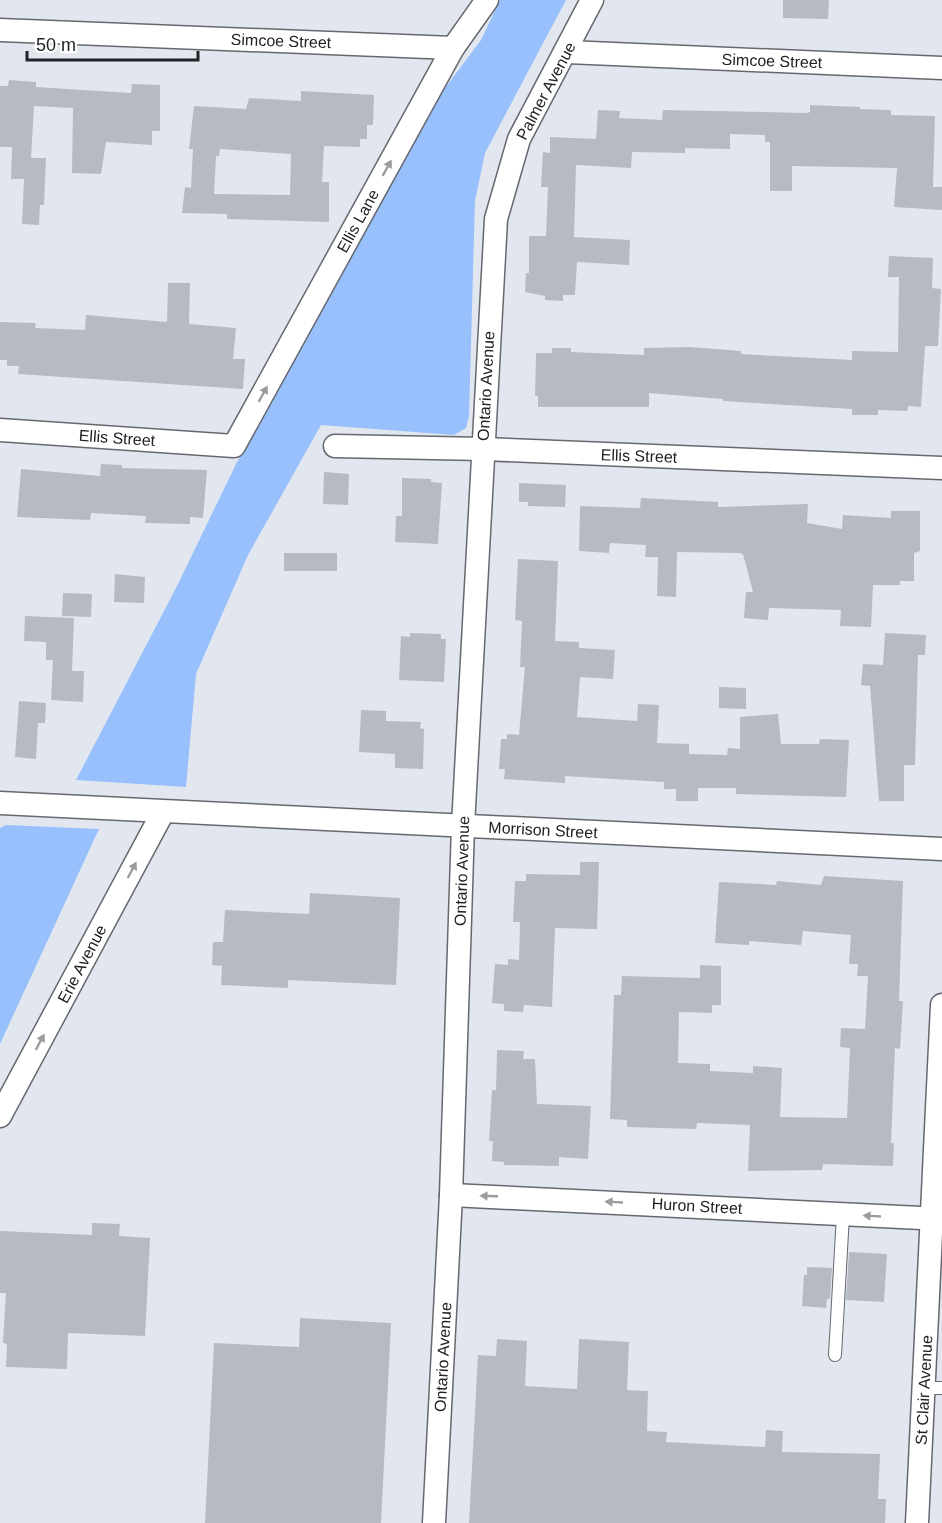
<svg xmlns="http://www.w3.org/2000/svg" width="942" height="1523" font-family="Helvetica,sans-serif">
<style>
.green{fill:#98c0fc}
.building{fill:#b6bbc2;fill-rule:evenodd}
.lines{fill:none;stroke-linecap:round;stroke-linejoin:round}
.lane-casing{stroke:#65696f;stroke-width:14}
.street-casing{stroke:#65696f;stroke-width:25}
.lane{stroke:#fff;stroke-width:12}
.street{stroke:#fff;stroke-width:22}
.oneway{fill:#9b9c9d}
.labels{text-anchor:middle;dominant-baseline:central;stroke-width:4.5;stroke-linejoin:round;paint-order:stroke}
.street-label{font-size:16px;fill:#212225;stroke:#fff}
</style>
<rect width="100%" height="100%" fill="#e2e7ef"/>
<g class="green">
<polygon points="500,0 566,0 485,153 475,201 469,416 466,428 454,435 321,425 248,555 196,674 186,787 76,780 177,586 237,462 439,96 481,40"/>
<polygon points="6,825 99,829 0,1044 0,828"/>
</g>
<g class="building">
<polygon points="783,0 829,0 828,19 783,18"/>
<polygon points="9,80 36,82 36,87 131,93 132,84 160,85 160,131 152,131 152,145 106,142 101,174 72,173 73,108 34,106 31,158 46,158 44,205 40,205 39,225 22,224 24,179 11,179 12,147 0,147 0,86 8,86"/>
<path d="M301 91 374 95 373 125H367V139H360V147L324 146 322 182H329V222L227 219V214L182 213 185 187 191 188 193 149H189L194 106 246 109 249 98 301 101ZM220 149 291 154 290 195 214 194 216 156H219Z"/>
<polygon points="810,105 860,107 860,109 891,110 891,115 935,116 933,187 942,187 942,210 894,207 897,168 792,166 792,191 770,191 770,142 765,142 765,135 730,134 730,149 685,148 685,153 632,152 631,168 576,165 574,237 630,240 629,265 577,262 575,295 563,295 563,301 545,300 545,296 525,292 526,273 529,273 529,236 546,236 548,187 541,187 543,152 550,153 550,137 596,139 598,110 620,111 619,118 662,120 663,110 807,113 810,112"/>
<polygon points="889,256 933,258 932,288 941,289 938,346 925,346 921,407 908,406 907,411 878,410 878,415 852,415 852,409 723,401 723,399 649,393 649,407 538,407 538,396 535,396 536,353 552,353 552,348 571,348 571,352 644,355 644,348 690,347 741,351 741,354 852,360 852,351 898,352 899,277 888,277"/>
<polygon points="168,283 190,283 189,324 236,328 233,359 245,359 243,389 18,374 19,366 7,366 7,360 0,360 0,322 36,323 35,328 85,330 86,315 167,322"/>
<polygon points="101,464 122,465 122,468 207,470 203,518 190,517 190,524 145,523 146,516 91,513 90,520 17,517 21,469 100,476"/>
<polygon points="324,472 349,474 348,505 323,504"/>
<polygon points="402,478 431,479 431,482 442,483 438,544 395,542 396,516 402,516"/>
<polygon points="519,483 566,485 565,507 528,506 528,502 519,502"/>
<polygon points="641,498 718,502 718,507 808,504 807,523 842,529 843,515 891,518 891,511 920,511 920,551 914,553 914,581 900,581 900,585 873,585 871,627 840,626 841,610 769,608 768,620 744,618 746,592 753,592 743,554 739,553 677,552 676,597 657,596 658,557 645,557 646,545 610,543 609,553 579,551 580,506 640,508"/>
<rect x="284" y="553" width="53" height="18"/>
<polygon points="518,559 558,561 555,641 579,642 579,648 615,650 613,679 580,677 577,717 637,721 638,704 659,705 657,743 689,744 689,754 727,755 728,748 740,749 740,717 778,714 781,744 819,744 820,739 849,740 846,797 736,794 736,788 698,788 698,801 676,801 676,789 664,789 664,782 565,776 565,783 504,779 505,769 499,769 501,739 507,739 507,734 519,735 525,667 520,667 522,621 515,620"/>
<polygon points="115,574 145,577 144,603 114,602"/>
<polygon points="63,593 92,594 91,617 62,616"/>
<polygon points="25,616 74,618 72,671 84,671 83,702 51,700 53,660 46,660 46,642 24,641"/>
<polygon points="410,633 441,634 441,639 446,639 444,682 399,680 401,636 410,637"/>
<polygon points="885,633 926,635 925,655 918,655 915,765 904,765 904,801 879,801 870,686 861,685 863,664 883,665"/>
<polygon points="719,687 746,688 746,709 719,708"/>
<polygon points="19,701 46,703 45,723 38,723 36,759 15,757"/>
<polygon points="361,710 386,711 386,721 421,722 420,728 424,729 423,769 395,768 395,754 359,752"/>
<polygon points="580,862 599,862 597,929 555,928 552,1007 524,1005 523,1012 504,1011 504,1004 492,1003 495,964 508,965 508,959 519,960 520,922 513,922 515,881 526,881 526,874 580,875"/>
<polygon points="824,876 903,881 899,1001 903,1001 900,1049 895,1048 891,1143 894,1143 893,1166 823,1164 822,1170 748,1171 750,1125 697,1123 696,1129 627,1127 627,1120 610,1119 614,995 621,995 622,976 700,978 700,965 721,966 721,1005 712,1005 712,1013 679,1012 678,1063 710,1064 710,1071 753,1073 753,1066 782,1068 780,1117 847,1118 850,1048 840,1047 841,1028 865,1029 868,976 857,976 858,964 849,964 851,935 803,931 801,945 749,941 749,945 715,943 719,882 776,885 777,881 821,885"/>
<polygon points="310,893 400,898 396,985 288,980 288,988 221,985 222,966 212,965 213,942 223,942 225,910 309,914"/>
<polygon points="497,1050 524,1051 523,1059 535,1059 537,1104 591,1106 588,1159 559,1157 559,1166 504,1165 504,1162 492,1161 493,1141 489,1141 492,1090 496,1090"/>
<polygon points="92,1223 120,1224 119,1236 150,1238 145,1336 68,1333 67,1369 6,1367 7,1344 3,1343 6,1293 0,1293 0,1231 92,1235"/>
<polygon points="849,1252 887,1254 884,1302 846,1300"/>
<polygon points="807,1267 832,1268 830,1299 827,1299 826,1308 802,1306 804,1275 807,1275"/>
<polygon points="300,1318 391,1323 381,1523 205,1523 214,1343 299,1347"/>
<polygon points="497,1339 527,1341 525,1386 577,1389 579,1339 629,1342 627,1390 648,1391 647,1431 667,1432 666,1442 765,1447 766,1430 783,1431 782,1452 880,1454 878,1499 886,1499 885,1523 469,1523 478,1355 496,1356"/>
</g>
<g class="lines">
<g class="lane-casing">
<g id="lane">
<polyline points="835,1355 843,1215"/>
<polyline points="922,1388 942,1388"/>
</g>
</g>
<g class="street-casing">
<g id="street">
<polyline points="0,30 453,48"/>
<polyline points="567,52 942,68"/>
<polyline points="0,430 234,446 453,48 487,0"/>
<polyline points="335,446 483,449 942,468"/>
<polyline points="0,803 942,849"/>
<polyline points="0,1116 163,812"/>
<polyline points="451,1195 942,1219"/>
<polyline points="434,1523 451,1195 463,826 496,219 519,139 592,0"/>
<polyline points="917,1523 942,1005"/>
</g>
</g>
<use href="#lane" class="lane"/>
<use href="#street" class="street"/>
</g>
<defs><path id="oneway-solid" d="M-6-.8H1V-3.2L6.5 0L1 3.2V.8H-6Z" transform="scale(1.5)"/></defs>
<g class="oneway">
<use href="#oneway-solid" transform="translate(387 168) rotate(-61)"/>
<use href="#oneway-solid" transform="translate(263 394) rotate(-61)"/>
<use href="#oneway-solid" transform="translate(132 870) rotate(-62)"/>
<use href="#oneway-solid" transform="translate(40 1042) rotate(-62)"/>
<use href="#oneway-solid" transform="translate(489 1196) rotate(-178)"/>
<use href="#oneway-solid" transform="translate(614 1202) rotate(-177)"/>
<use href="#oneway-solid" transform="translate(872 1216) rotate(-177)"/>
</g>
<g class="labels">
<g class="street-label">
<text transform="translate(281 41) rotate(2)">Simcoe Street</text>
<text transform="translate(772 61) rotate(2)">Simcoe Street</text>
<text transform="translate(546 91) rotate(-62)">Palmer Avenue</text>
<text transform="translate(358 221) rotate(-61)">Ellis Lane</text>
<text transform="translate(486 386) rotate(-87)">Ontario Avenue</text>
<text transform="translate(117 438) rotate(4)">Ellis Street</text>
<text transform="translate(639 456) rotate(2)">Ellis Street</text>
<text transform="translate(543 830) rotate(3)">Morrison Street</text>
<text transform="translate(462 871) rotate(-88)">Ontario Avenue</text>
<text transform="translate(82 964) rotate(-62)">Erie Avenue</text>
<text transform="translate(697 1206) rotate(3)">Huron Street</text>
<text transform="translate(443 1357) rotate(-87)">Ontario Avenue</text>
<text transform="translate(924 1390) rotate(-87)">St Clair Avenue</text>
</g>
</g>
<path d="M27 51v9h171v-9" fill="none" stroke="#212225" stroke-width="3"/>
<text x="36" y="51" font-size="18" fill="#212225" stroke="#ffffff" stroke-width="4.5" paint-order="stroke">50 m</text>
</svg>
